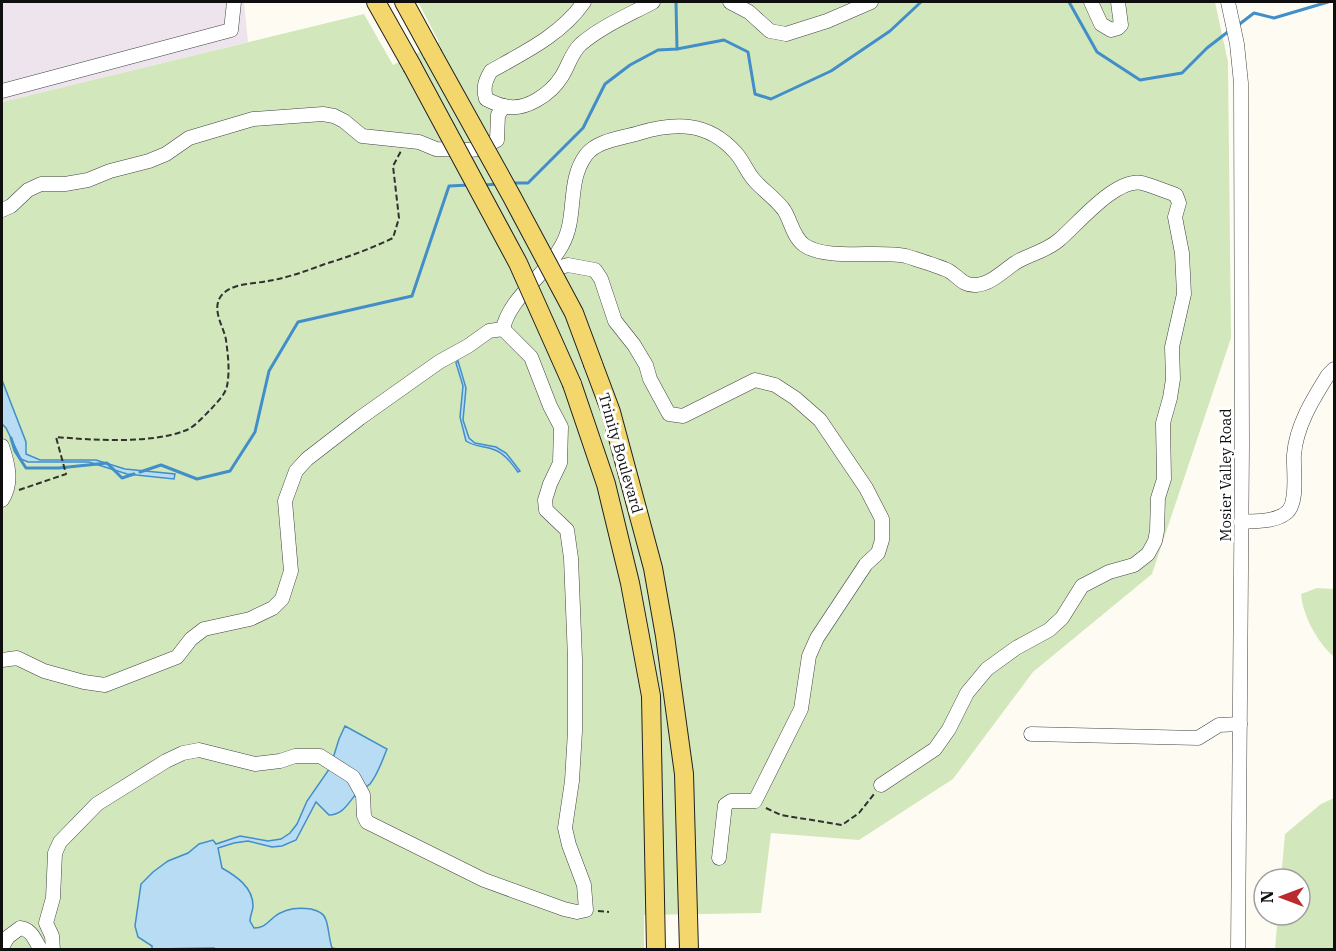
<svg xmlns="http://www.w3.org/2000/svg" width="1336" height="951" font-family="'IBM Plex Serif',serif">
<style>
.industrial{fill:#ede4ed}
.green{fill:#d2e8bc}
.water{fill:#b8dcf4;stroke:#428ec9;stroke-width:1.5}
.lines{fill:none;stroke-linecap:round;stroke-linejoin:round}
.stream{stroke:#428ec9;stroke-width:3}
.minor-casing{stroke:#424242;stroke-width:15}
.major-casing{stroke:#202020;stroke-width:20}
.path{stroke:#313131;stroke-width:2;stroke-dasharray:6 3;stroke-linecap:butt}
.minor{stroke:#fff;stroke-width:14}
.major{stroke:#f3d76d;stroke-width:18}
.major-bridge-casing{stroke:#202020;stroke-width:20;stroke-linecap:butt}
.major-bridge{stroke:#f3d76d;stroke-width:18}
.labels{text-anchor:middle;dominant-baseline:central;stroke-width:6;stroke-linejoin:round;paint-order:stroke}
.street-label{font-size:15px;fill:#0f0f0f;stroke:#fff}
</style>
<rect width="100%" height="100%" fill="#fefcf2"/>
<polygon class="industrial" points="2,2 244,2 248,42 2,102"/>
<g class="green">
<polygon points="418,2 1215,2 1228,62 1231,338 1152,574 1033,672 953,779 859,840 771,833 761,913 644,915 644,950 2,949 2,102 364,14 393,65 439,42"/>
<path d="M1317 588 1334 589V657C1317 642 1303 616 1301 594Z"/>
<polygon points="1334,798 1334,949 1275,949 1278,915 1300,915 1300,879 1281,879 1285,834 1321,804"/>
</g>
<g class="water">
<path d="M458 361 466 388 463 420 469 438 475 443 496 447 506 453 520 471 518 472C512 464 505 454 495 450 485 446 475 447 466 441L460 417 463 386 456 363Z"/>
<polygon points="2,380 26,442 26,454 40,460 96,460 125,469 175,474 174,479 127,474 89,462 28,462 21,459 6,428 2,424"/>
<path d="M345 726 387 749C382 761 378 774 370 784 366 788 361 788 358 792 349 801 344 815 329 815L316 802 296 840 282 846 272 847 248 841 234 843 218 848 222 868C236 876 253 887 253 906 253 910 250 916 250 921L254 928C264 928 267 923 274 917 285 908 298 907 311 909 318 911 324 913 326 920 329 929 329 939 332 948L337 949 217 950 214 948 152 949V946L138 937 135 926 141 884 153 872 168 861 188 853 199 844 213 840 216 844 240 836 268 841 281 839 290 833 297 824 307 801 330 768 339 739Z"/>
</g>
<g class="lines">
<g class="stream">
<polyline points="676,2 677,49"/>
<polyline points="1069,2 1097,52 1140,80 1182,73 1207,48 1229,31"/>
<polyline points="1237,26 1254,13 1274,18 1328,2"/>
<polyline points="511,183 528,183 583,128 605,84 630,65 658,50 677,49 724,40 748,52 755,94 771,99 831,71 890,31 921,2"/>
<polyline points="484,185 499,184"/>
<polyline points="11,438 15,451 26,468 59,468 107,463 122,478 134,474"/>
<polyline points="140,472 161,465 197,479 230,471 255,432 269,371 298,322 412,296 449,186 469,185"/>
</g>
<g class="minor-casing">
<g id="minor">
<path d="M584 2C562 34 525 52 491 71 485 81 483 88 486 99 492 102 498 105 504 106 525 112 551 94 562 76 569 65 571 53 581 44 602 26 629 15 653 2"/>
<polyline points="730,2 749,12 770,31 786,34 827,21 871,2"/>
<polyline points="1091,2 1101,24 1111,30 1118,28 1121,25 1118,2"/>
<polyline points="1228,2 1237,44 1241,83 1242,445 1238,950"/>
<polyline points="2,91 231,30 234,2"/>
<polyline points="2,210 11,206 28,190 41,184 65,184 88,180 110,171 149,161 166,154 189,138 253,119 323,114 334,116 344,121 362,136 419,142 436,149 470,150 479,149 497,140 498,115 504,106"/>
<polyline points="543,272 568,265 595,270 601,279 615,321 634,345 646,365 650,379 669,414 683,416 755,380 775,385 795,398 820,420 866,488 882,519 882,540 878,553 866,564 817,638 809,656 801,709 755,801 731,801 725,805 719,858"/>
<path d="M503 329C509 298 547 274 562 245 578 217 566 182 586 155 597 140 623 138 639 133 676 122 708 122 735 152 743 160 747 173 755 181 764 191 776 199 784 210 791 221 793 237 804 245 827 261 878 250 906 256 915 259 942 267 949 271 959 277 963 286 976 285 991 284 1003 271 1015 263 1029 254 1045 252 1059 240 1077 225 1116 177 1142 183 1153 186 1165 191 1176 195L1179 203 1175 217 1182 253 1184 294 1172 347 1173 379 1170 398 1163 423 1164 479 1158 498 1157 531 1155 541 1148 554 1134 565 1109 572 1082 586 1062 618 1049 630 1016 648 987 669 967 693 949 729 935 749 881 785"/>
<path d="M2 446C8 464 13 483 2 500"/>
<path d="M1241 522C1255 521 1275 522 1286 513 1299 504 1293 469 1294 455 1296 426 1313 399 1328 375L1334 369"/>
<polyline points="2,660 17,658 44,671 84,682 105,685 177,657 191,639 204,629 250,619 273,608 282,599 291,571 285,501 296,471 307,459 360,418 439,362 468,346 489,331 503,329"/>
<polyline points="1031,734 1198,738 1219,725 1240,724"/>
<path d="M2 947 8 937 20 928C32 929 35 941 41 950"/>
<polyline points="53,950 52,936 46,923 53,898 55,853 60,842 97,804 166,761 183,753 199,750 255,764 280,761 295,756 320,756 353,777 363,795 364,816 367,822 484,880 564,909 577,912 586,910 584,885 569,845 565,828 572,781 575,731 575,659 571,558 567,530 546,510 545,500 550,484 560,463 561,427 550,406 531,357 503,329"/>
</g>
</g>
<g class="major-casing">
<g id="major">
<polyline points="376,2 412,66"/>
<polyline points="404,2 432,53"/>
<polyline points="593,364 611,412 653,568 665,636 684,774 689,950"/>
<polyline points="572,384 606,484 630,583 651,696 656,950"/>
</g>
</g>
<g class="path">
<path d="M19 490 66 474 56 437C92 440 150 444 184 431 194 428 204 416 212 408 218 401 225 395 227 386 230 371 228 355 226 340 224 327 211 310 221 296 231 283 253 284 268 281 287 278 306 271 325 264 348 257 370 249 393 238L399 218 393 166 401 151"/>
<polyline points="766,808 781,815 842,825 859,813 874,794"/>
<polyline points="598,911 609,912"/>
</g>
<use href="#minor" class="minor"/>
<use href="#major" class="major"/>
<g class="major-bridge-casing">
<g id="major-bridge">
<polyline points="432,53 512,197 574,313 593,364"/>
<polyline points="412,66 518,263 572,384"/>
</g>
</g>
<use href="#major-bridge" class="major-bridge"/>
</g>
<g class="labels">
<g class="street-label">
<text transform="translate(621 453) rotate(74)">Trinity Boulevard</text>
<text transform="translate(1225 475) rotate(-90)">Mosier Valley Road</text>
</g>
</g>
<rect width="1336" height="951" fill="none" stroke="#0f0f0f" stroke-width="6"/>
<g transform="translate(1282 897) rotate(270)"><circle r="28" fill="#ffffff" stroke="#9f9f9f" stroke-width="1.5"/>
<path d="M0-4.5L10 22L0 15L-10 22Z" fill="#bb2b2d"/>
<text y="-9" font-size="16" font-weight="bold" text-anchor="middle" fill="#0f0f0f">N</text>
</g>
</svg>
